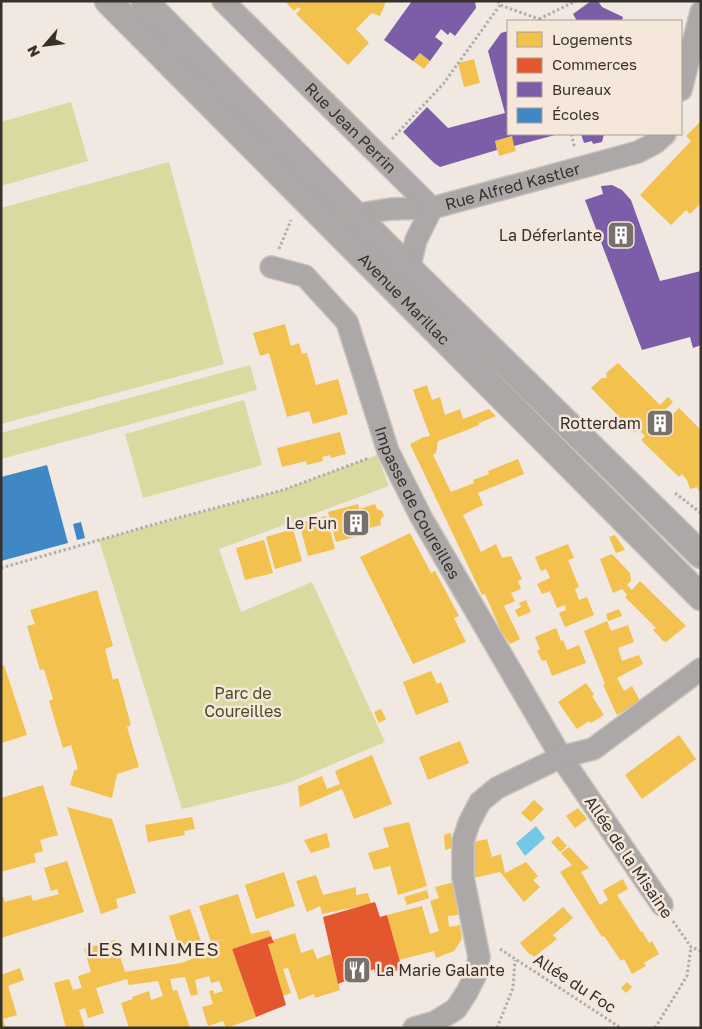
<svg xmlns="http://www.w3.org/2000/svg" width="702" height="1029" font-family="'Golos Text',sans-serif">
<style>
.green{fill:#d9d9a0}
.water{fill:#71c9e6}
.homes{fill:#f2c14e}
.shops{fill:#e4572e}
.offices{fill:#7b5ea7}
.schools{fill:#3f88c5}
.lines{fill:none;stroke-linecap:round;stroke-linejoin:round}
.minor-casing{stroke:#c9c3be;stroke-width:24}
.tertiary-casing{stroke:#c9c3be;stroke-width:29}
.path{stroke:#b1adab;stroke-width:3;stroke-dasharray:2.5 2.5;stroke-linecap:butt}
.minor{stroke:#aca8a7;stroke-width:21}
.tertiary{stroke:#aca8a7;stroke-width:26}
.labels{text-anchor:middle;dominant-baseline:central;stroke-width:5;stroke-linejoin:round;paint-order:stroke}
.street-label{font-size:16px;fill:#37312c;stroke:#f6e7db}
.poi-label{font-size:16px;fill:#37312c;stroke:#f6e7db;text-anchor:end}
.park-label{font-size:16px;fill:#494b21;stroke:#f6e7db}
.quarter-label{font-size:19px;letter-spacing:1px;fill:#37312c;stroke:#f6e7db}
</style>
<rect width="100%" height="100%" fill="#f0e8e1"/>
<g class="green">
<polygon points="71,102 88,161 1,186 1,122"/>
<polygon points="169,162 224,364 1,424 1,208"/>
<polygon points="250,365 257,390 1,459 1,433"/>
<polygon points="244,400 262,465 143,498 125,434"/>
<polygon points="377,455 389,486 219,549 241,612 312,582 385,742 288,783 182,809 99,540 283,490"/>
</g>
<polygon class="water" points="536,826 545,838 525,856 516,843"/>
<g class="homes">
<polygon points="285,1 386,1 380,16 372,13 356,29 369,43 348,65 296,14 301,9 298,7 294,11"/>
<polygon points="420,53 430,61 424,69 413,61"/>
<polygon points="474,59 480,83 464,87 458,63"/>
<polygon points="701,121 701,206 700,204 690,214 686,210 671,225 640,195 691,141 686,136"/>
<polygon points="512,136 516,151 499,156 495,141"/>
<polygon points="285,324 291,346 299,343 302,354 307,353 316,385 338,379 348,414 313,424 309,411 287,417 269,353 260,356 253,333"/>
<polygon points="618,363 660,405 668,397 673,402 664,411 670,417 679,408 701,430 701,496 697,487 690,489 687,480 682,474 679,477 641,440 645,436 638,429 635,433 591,388 602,378 606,378 607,377 606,373"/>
<polygon points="427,385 432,400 440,397 445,415 460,409 463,419 489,409 496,416 479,423 479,425 467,430 438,441 436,453 433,455 451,492 474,483 473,480 489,474 488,471 518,459 524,474 478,493 483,505 463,515 481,552 496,544 502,558 511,556 522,579 518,581 521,589 511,593 515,601 504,606 520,639 510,644 501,631 485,594 482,595 410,444 424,437 430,436 413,390"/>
<polygon points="340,432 346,454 331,458 330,455 322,457 323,461 307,465 306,461 282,467 277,448"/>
<polygon points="358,504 359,509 375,504 377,509 382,511 384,516 380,520 381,525 365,529 366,534 336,542 328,512"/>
<polygon points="326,516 335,549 308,556 299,523"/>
<polygon points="293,529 302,561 275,569 266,537"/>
<polygon points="410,533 431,573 435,571 459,616 454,618 466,642 413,664 360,557"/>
<polygon points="615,535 625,550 616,553 609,537"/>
<polygon points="264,540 273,573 245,580 236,548"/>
<polygon points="568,544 574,558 568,560 579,587 575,589 579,600 587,597 594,615 565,627 559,613 566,610 565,605 557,608 550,591 542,594 537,584 550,578 546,569 541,571 535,557"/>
<polygon points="612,554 630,573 631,581 627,585 632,590 640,581 686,626 666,642 663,641 653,630 656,628 625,597 627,595 622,589 613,593 600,559"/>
<polygon points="97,590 113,646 105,649 113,680 118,678 131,725 127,727 139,767 117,774 112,798 70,785 74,771 78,769 71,745 63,748 49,701 53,699 44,669 40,670 27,626 35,624 30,610"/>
<polygon points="526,600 531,612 518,617 515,610 521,607 519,603"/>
<polygon points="619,609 622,616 608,621 606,614"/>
<polygon points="607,621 611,631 628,625 634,642 618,648 622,661 639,655 643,664 617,678 624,691 632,686 640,701 617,715 603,685 605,684 584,631"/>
<polygon points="556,628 561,641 563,640 567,650 579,645 586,663 552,676 546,660 542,661 537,651 540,649 535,637"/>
<polygon points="4,665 27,735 1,743 1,666"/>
<polygon points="431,671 437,684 441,682 449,702 416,715 403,682"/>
<polygon points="586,683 594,694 592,696 604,715 591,723 589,721 577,729 558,702"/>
<polygon points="381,709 386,719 379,723 374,712"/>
<polygon points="679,735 696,759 642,799 625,775"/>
<polygon points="460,741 469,763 428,780 419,757"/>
<polygon points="372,755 392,804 354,819 342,789 300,807 298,786 322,776 327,789 340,784 335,771"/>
<polygon points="43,785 58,835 40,840 43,851 34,854 36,862 1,872 1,798"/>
<polygon points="534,800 544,809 531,822 521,813"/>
<polygon points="67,807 112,819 136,893 116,899 118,908 101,914"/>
<polygon points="578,808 587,819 575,828 566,816"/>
<polygon points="192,817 195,829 184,831 185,835 148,842 145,825"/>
<polygon points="409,822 427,886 398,895 390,866 374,870 368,853 389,847 383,828"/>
<polygon points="327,833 330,847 311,853 304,840"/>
<polygon points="451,833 452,848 445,850 444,835"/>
<polygon points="558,836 567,846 560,852 551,842"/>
<polygon points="487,839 492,857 501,854 505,873 526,862 538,876 533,880 540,887 524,902 500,872 473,878 473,842"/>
<polygon points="569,847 589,868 581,872 600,905 608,900 603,890 623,879 628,889 617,895 641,932 642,931 649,943 652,941 659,954 644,963 646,966 632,974 624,959 621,961 604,936 602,937 560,872 572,865 561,853"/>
<polygon points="67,861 84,912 1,938 1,897 3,897 5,902 31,895 33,901 59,894 57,889 51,891 44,868"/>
<polygon points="284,872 295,906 256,919 245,885"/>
<polygon points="316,875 323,895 356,887 356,895 368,893 371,904 322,914 320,906 307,912 296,881"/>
<polygon points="454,882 458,915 448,916 449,927 460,925 462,939 454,951 436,958 434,951 399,960 387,915 422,906 430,934 439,931 430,901 439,898 435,887"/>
<polygon points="427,890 429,898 407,905 404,897"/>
<polygon points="238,894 251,934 269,930 271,936 232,949 256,1017 255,1018 226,1028 223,1021 208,1026 202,1007 213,1004 209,991 213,990 214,994 223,991 219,981 211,983 209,976 195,980 198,994 191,996 185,977 170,979 173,991 177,990 190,1028 129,1028 121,1003 133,999 132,997 149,991 151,1000 163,996 158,981 129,985 127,979 96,988 104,1013 88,1018 85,1008 79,1010 85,1028 66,1028 54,983 69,979 73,990 82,988 78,976 91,972 84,949 115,940 125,972 181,963 192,959 202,955 199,946 227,939 211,942 199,906"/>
<polygon points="563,907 573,918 553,935 557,939 534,957 531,954 530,955 520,943"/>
<polygon points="190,909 202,944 181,953 169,916"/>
<polygon points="295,933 301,953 313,949 317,959 331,954 340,990 315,998 314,994 299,1000 288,968 283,969 291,993 283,996 268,944 274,943 273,940"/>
<polygon points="20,968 24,980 8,986 17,1015 3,1019 6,1028 1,1028 1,975"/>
<polygon points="627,982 632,987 626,993 621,988"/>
</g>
<g class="shops">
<polygon points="375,902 380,917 387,915 402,969 376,977 374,969 338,984 323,917"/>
<polygon points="271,936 274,943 268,944 286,1005 256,1017 232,949"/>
</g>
<g class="offices">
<polygon points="412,1 475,1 476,8 455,36 450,32 448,35 441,29 435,37 443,43 430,61 420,53 413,61 384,40"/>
<polygon points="591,1 598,1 602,7 623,17 622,21 577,21 573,14"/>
<polygon points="508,31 508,134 555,134 555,135 514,146 512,136 495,141 497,150 440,167 434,163 403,132 427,107 448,128 505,113 488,51 501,33"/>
<polygon points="581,134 604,134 602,142 593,144 592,141 584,143"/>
<polygon points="612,185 622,190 631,200 660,281 701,271 701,345 693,348 690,337 642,350 585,200 603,194 601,186"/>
</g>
<g class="schools">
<polygon points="47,465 68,543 1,561 1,477"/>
<polygon points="81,522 85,538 77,540 73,524"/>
</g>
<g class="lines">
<g class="minor-casing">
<g id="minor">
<path id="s1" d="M223 1 432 208"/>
<polyline points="681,90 701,12"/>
<path id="s2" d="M354 215 390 209 432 208 638 152 655 143 665 134"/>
<path id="s3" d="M271 267 305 276 347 322 388 451 421 517 561 757 662 905"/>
<polyline points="409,269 416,240 432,208"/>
<polyline points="414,1028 435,1022 456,1009 467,992 476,974 479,957 463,877 463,841 469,823 480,802 497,788 561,757 593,749 701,669"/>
</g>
</g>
<g class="tertiary-casing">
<g id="tertiary">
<path id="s4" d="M108 1 701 597"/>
<polyline points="144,1 385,245 701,555"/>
</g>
</g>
<g class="path">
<polyline points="498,1 500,5 539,19 541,21"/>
<polyline points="539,19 576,1"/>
<polyline points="571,134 575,148"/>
<polyline points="392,139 444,83 500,5"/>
<polyline points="279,249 291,220"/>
<polyline points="675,493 701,513"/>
<polyline points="1,568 166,521 283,490 369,458"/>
<polyline points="673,921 691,947 701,951"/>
<polyline points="500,949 621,1028"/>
<polyline points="497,1028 513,988 515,960"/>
<polyline points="655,1028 687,976 691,947"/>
</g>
<use href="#minor" class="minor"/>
<use href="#tertiary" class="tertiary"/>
</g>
<defs>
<g id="building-square" transform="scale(1.4375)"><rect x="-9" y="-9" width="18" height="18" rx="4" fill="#78716b" stroke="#f6e7db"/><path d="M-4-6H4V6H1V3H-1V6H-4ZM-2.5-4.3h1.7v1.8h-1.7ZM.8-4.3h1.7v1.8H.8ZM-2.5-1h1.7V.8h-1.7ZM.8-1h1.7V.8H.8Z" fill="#fff"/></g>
<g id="restaurant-square" transform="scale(1.4375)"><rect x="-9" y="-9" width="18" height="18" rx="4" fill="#78716b" stroke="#f6e7db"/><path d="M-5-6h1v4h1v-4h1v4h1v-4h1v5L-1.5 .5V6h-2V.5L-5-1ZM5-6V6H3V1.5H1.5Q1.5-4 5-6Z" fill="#fff"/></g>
</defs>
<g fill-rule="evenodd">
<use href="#building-square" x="621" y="235"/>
<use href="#building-square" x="660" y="423"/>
<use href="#building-square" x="356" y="523"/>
<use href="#restaurant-square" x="357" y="970"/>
</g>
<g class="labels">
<g class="street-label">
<text stroke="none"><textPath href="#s1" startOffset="180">Rue Jean Perrin</textPath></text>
<text stroke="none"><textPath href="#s2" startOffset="162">Rue Alfred Kastler</textPath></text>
<text stroke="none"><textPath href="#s4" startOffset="420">Avenue Marillac</textPath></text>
<text stroke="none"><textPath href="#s3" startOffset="292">Impasse de Coureilles</textPath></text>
<text transform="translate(629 857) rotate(56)">Allée de la Misaine</text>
<text transform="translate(575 983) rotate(33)">Allée du Foc</text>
</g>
<g class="poi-label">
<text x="602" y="235">La Déferlante</text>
<text x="641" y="423">Rotterdam</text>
<text x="337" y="523">Le Fun</text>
<text x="376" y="970" text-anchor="start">La Marie Galante</text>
</g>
<g class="park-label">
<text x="243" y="693">Parc de<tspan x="243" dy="18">Coureilles</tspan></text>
</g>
<g class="quarter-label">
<text x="153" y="948">LES MINIMES</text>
</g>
</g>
<rect width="702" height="1029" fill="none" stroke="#37312c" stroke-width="5"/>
<rect x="507" y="20" width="175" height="115" fill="#f6e7db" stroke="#aa9e95"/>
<rect x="517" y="32" width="25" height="15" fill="#f2c14e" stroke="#aa9e95"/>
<text x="552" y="45" font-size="15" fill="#37312c">Logements</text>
<rect x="517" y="58" width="25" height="15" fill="#e4572e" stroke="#aa9e95"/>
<text x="552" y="70" font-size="15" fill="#37312c">Commerces</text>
<rect x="517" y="82" width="25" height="15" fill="#7b5ea7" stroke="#aa9e95"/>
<text x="552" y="95" font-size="15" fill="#37312c">Bureaux</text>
<rect x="517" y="108" width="25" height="15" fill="#3f88c5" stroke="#aa9e95"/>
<text x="552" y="120" font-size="15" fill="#37312c">Écoles</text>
<g transform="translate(45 45) rotate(242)" stroke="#f6e7db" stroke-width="4" paint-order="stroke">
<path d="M0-4L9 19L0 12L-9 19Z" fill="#37312c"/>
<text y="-8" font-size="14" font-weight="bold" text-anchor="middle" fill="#37312c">N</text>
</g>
</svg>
